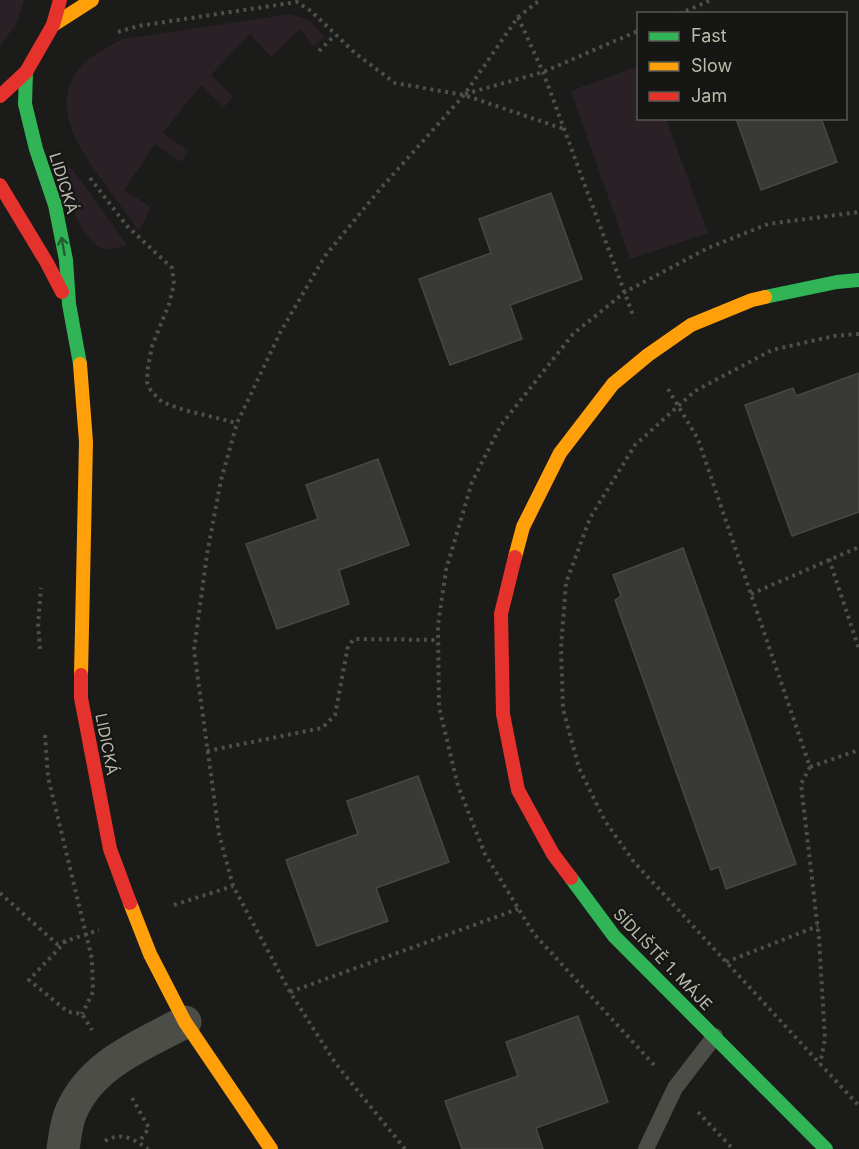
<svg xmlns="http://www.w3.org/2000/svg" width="859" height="1149" font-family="Inter,sans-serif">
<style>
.green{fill:#2a2127}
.building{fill:#393936;stroke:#474743;stroke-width:1.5}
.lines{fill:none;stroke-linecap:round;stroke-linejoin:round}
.path{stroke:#4e4e4a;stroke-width:4;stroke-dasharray:3 4.5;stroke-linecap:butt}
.lane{stroke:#4d4d48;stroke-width:16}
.street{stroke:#4d4d48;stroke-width:33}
.fast{stroke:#30b455;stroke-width:14}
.slow{stroke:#ff9f0a;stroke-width:14}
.jam{stroke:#e5322d;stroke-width:14}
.oneway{stroke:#225e31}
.labels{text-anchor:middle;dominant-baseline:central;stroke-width:4.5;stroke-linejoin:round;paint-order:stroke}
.street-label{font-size:16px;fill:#bcbbab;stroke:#161714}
</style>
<rect width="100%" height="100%" fill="#1b1b1a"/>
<g class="green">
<polygon points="0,0 24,0 17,23 0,46"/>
<path d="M291 14 310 21 325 37 314 46 300 29 271 57 250 34 211 75 233 97 224 107 201 85 163 133 189 151 181 162 155 144 124 190 151 207 139 231C127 215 115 198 103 182 81 151 49 107 78 70 88 56 108 47 123 39Z"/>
<polygon points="638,66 638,118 666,119 708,233 630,259 571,91"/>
<path d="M58 163 66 165 73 170 127 245C120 247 112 251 104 249 78 241 66 186 58 163Z"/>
</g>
<g class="building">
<polygon points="736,118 821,118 837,162 761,190"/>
<polygon points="551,193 582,279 510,305 522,339 450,365 419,279 491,253 479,219"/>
<polygon points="859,373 859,512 792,536 745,405 793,388 796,396"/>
<polygon points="378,459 409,545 339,570 349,604 277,629 246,544 318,519 306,485"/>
<polygon points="683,548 796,864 726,889 719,867 711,870 615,600 621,596 613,575"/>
<polygon points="418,776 449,862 376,888 388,921 317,946 286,860 358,834 347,801"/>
<polygon points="578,1016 608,1102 536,1128 543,1149 462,1149 445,1101 518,1076 506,1042"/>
</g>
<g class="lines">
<g class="path">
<polyline points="679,14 711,0"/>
<polyline points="518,17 543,72 634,318"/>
<polyline points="118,32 138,26 297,2 311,11 355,53 395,83 464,95 564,129"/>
<polyline points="319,51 335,35"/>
<polyline points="465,94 543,72 638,31"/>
<polyline points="90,178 127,226 172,268 174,284 169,304 152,346 148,367 147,382 151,391 162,402 184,410 237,423"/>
<polyline points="859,334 834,336 772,350 695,391 635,445 590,518 566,583 561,648 563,709 579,768 605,821 634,862 859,1106"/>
<polyline points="668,389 698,439 810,767 859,750"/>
<polyline points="829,559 859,649"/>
<polyline points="751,594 859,547"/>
<polyline points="40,649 38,625 41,588"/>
<polyline points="45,735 48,777 92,959 93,992 82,1014"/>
<polyline points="207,751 322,728 335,715 348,646 354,639 439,640"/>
<polyline points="810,767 801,784 819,939 825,1039 820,1064"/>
<polyline points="0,893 57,944 99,930"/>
<polyline points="174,905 233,886"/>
<polyline points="66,941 29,980 68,1012 82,1014 92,1030"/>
<polyline points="726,962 818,926"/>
<polyline points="290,992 518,909"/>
<polyline points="654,1065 534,934 485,854 458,786 439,707 438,625 446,570 472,482 501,425 573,334 625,292 708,248 768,224 859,212"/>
<polyline points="132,1098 149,1128 139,1142"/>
<polyline points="698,1112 733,1149"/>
<path d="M105 1141C121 1131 134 1139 148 1149"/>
<polyline points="405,1149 336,1064 290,992 233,886 219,834 194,650 207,554 221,480 237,423 281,331 325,256 381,188 464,95 518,17 540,0"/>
</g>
<polyline class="lane" points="646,1149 675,1088 715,1036"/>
<path class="street" d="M63 1149C65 1137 66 1123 71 1112 91 1064 142 1045 185 1022"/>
<g class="fast">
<polyline points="26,72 25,104 36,149 55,205 66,260 69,304 80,364"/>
<polyline points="765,297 837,282 859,280"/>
<polyline points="571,878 614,936 826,1149"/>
</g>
<g class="slow">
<polyline points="53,25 92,0"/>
<polyline points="80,364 86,442 81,675"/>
<polyline points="515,557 523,527 560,453 613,384 648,355 691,325 752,300 765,297"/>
<polyline points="130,903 150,954 185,1022 271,1149"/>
</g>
<g class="jam">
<polyline points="0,96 26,72 53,25 60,0"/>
<polyline points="0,185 47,263 62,292"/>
<polyline points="515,557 501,614 503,714 518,790 553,854 571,878"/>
<polyline points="81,675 81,698 110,849 130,903"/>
</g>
</g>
<defs><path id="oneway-shaft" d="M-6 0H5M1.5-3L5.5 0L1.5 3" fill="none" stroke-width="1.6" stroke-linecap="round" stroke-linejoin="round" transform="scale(1.5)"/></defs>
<use class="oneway" href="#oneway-shaft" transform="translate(63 246) rotate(-101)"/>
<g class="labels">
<g class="street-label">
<text transform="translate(64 183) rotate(73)">LIDICKÁ</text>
<text transform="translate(107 744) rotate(79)">LIDICKÁ</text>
<text transform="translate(663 959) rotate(46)">SÍDLIŠTĚ 1. MÁJE</text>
</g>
</g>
<rect x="637" y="12" width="210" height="108" fill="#161714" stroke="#585950" stroke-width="1.5"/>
<rect x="649" y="32" width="30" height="9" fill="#30b455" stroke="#585950" stroke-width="1.5"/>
<text x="691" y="42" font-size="18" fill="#bcbbab">Fast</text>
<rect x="649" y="62" width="30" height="9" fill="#ff9f0a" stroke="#585950" stroke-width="1.5"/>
<text x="691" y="72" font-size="18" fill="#bcbbab">Slow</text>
<rect x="649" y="92" width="30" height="9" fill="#e5322d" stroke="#585950" stroke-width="1.5"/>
<text x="691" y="102" font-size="18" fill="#bcbbab">Jam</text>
</svg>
